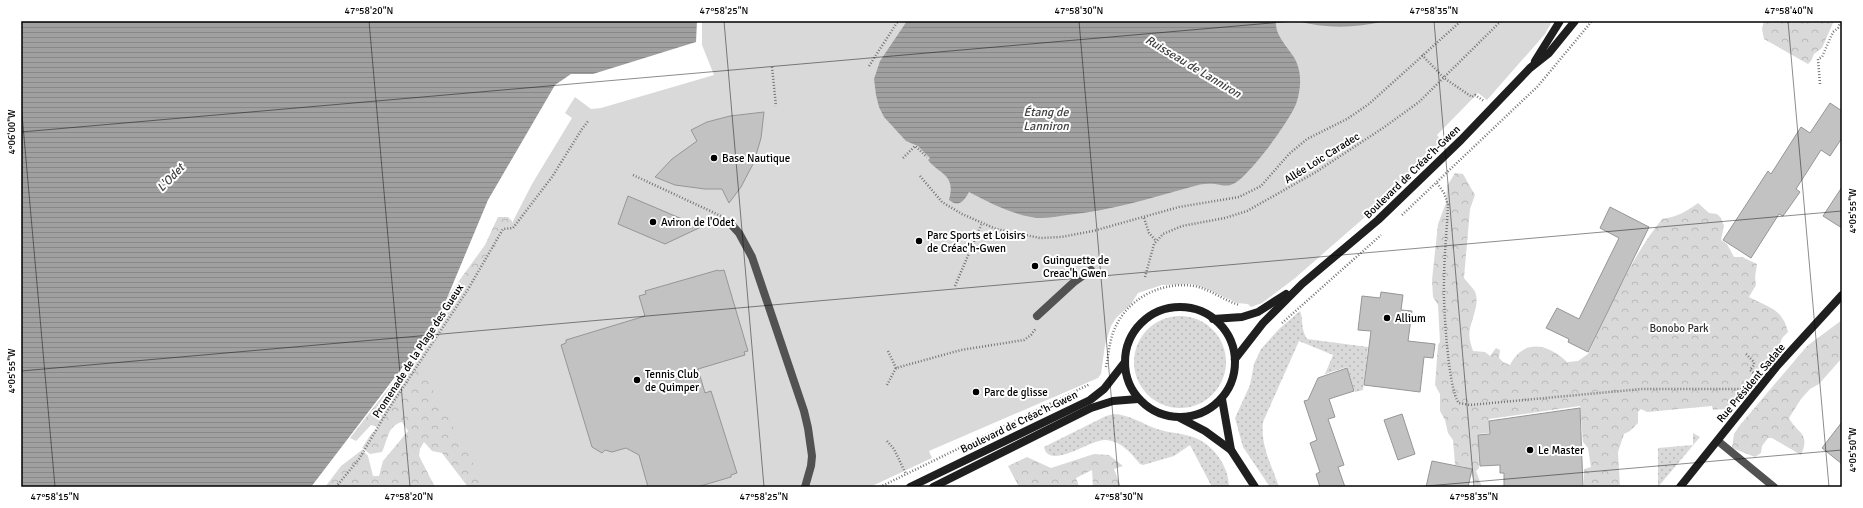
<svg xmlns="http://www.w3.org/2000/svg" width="1863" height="508" font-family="Signika,sans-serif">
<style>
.grass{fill:url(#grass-dots)}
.forest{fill:url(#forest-crowns)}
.pitch{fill:#d9d9d9}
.water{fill:url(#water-rules)}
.building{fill:#c2c2c2;stroke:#969696}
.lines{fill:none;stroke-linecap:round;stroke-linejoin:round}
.path{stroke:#747474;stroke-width:2.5;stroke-dasharray:1 2;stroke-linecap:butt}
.lane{stroke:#525252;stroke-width:8}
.street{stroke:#525252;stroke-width:8}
.secondary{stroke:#1f1f1f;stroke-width:8}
.ticks{fill:none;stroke:#000;stroke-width:1;stroke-opacity:0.45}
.poi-dot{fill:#000;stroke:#fff;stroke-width:1.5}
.labels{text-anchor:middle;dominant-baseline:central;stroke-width:4;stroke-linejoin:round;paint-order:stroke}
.poi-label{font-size:11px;fill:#000;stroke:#fff;text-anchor:start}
.street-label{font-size:11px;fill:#000;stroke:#fff}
.park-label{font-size:11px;fill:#303030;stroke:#fff}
.water-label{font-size:12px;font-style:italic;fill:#414141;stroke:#fff}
.neatline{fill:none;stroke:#000;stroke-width:1.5}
.ticks-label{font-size:10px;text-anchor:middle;fill:#000}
</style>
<defs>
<pattern id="grass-dots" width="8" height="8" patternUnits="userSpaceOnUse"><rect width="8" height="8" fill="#d9d9d9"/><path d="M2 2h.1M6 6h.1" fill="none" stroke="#b8b8b8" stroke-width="1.8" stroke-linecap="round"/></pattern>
<pattern id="forest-crowns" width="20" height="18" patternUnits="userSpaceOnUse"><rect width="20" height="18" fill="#d9d9d9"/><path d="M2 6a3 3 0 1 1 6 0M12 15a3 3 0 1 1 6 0" fill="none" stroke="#b8b8b8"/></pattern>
<pattern id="water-rules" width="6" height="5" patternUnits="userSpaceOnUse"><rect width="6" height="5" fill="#a0a0a0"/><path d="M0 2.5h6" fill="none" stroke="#888"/></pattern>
</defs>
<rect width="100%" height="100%" fill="#fff"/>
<g class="grass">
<path d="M1300 311C1304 322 1300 327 1307 339L1368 347 1363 390 1355 392 1347 367 1325 374 1333 355 1299 341 1263 422C1260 445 1272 466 1279 487H1270L1243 447 1235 418 1250 385 1254 364 1261 349 1279 329Z"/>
<circle cx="1180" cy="362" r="46"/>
<path d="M1114 414C1130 415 1143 424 1157 429 1169 433 1182 433 1193 437 1213 444 1229 466 1229 487H1212L1190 445 1174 456 1143 465 1140 464C1130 452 1121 441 1105 440 1091 439 1049 471 1044 447L1106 416Z"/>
<polygon points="1693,433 1700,437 1658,487 1658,448 1693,445"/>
</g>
<g class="forest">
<polygon points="1764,21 1833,21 1833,23 1822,48 1814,54 1811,61 1808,64 1764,39 1762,29"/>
<path d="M1455 173 1463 174 1475 195 1470 209 1464 278C1467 282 1471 286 1474 290 1481 301 1472 318 1470 329 1468 337 1471 344 1473 351L1485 352 1490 356 1496 348 1500 350 1499 358 1503 362 1510 365C1524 338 1548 344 1567 362L1578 361 1588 354C1610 308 1630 259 1662 219 1676 217 1686 212 1698 203L1709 213 1717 214 1721 218 1724 226 1721 240 1727 244 1734 257H1742L1757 264 1755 277 1756 285 1749 297C1769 308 1782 308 1788 332L1782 338 1778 350 1758 375 1754 371C1749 380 1739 404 1729 408 1724 410 1718 409 1713 410L1712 406 1647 412 1641 409 1638 412V423L1630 431 1624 434 1618 452 1620 487H1584V469L1591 467 1588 448 1583 442 1580 406 1489 419V433L1478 434 1479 468 1476 471 1482 487H1474C1476 479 1470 473 1465 467L1455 465 1453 440 1448 433 1445 420 1440 411V394L1435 385 1438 345 1440 342 1438 305 1433 297 1432 280 1438 224 1446 203 1447 186Z"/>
<path d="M498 217H508L512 221 524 487H468L442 453 432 451 424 442 420 449 419 456 435 487H325L341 466 362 450 368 456 373 476H379L383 461 408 431 402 422C387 426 388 440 382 452L370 454 362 448 371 434 379 427 371 425 356 441 350 438 439 323 448 296 485 245Z"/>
<path d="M1842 320V358L1819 384 1810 389 1801 399 1789 418C1797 434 1811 432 1801 455L1772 438H1768L1762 446 1761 453 1755 457 1732 448 1734 434 1740 425 1807 346Z"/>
<polygon points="1094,454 1109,455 1123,466 1114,469 1121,487 1093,487 1092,470 1076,478 1079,487 1019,487 1008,466 1027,457 1051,468"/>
</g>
<polygon class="pitch" points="702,21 1552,21 1545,34 1487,100 1478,93 1437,135 1440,139 1431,155 1373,210 1294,279 1262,303 1251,307 1248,304 1237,303 1207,289 1191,284 1162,285 1138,293 1131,304 1116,318 1111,326 1105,345 1101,374 1098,378 929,451 932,458 870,487 486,487 415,357 511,225 532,184 572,118 565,113 575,97 591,109 601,108 714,75 702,45"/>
<g class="water">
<polygon points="21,21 697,21 696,42 593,74 571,74 555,85 488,200 437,322 311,487 21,487"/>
<path d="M907 21H1281L1276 22C1275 36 1289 48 1295 59 1302 72 1301 88 1297 101 1293 117 1248 178 1233 184 1226 187 1222 185 1215 184 1207 183 1199 184 1191 187 1150 198 1110 211 1067 215 1055 217 1043 219 1031 217 1009 213 988 202 969 192 964 201 959 208 949 200 956 174 940 175 928 160L930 158 918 146 906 141 884 117 879 107 876 95 874 79 880 61Z"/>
<path d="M1297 21H1385C1355 28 1327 29 1297 21Z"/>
</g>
<g class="building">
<polygon points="1830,103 1842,111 1842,138 1830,156 1821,150 1796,189 1800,192 1783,216 1779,214 1751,258 1723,240 1768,171 1771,174 1801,127 1810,133"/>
<polygon points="764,112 761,138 754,162 741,187 729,203 722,189 705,189 675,185 655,177 672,159 697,141 691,130 707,122 730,116"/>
<polygon points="1842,187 1842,228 1823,216"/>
<polygon points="628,196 701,227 665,244 618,224"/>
<polygon points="1610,207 1649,227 1588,352 1568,342 1569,339 1546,328 1557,308 1579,319 1619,238 1600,228"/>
<polygon points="718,270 719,271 724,270 748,351 744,352 745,355 698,369 705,393 711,391 737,473 731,475 731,477 697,487 648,487 639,455 626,448 612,452 605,450 602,453 592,447 561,345 566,343 566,340 645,316 639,296 646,294 645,291"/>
<polygon points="1381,292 1403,295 1401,310 1412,311 1408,341 1435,344 1433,358 1424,357 1420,392 1364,385 1371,331 1358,330 1362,296 1380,298"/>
<polygon points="1347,368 1354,391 1329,399 1335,417 1328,419 1344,465 1338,467 1345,487 1320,487 1316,474 1320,472 1310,443 1317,440 1304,401 1308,400 1318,378"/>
<polygon points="1580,408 1583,487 1504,487 1504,473 1500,473 1500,465 1480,466 1478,435 1490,434 1489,421"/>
<polygon points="1402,414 1415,454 1398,460 1384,420"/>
<polygon points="1842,422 1842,464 1822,448"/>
<polygon points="1432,461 1472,469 1468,487 1426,487"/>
</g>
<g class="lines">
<g class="path">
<polyline points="1422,55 1444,78 1472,97 1475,95 1484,101"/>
<polyline points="869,66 898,21"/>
<polyline points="772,67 776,106"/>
<polyline points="1820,84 1818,59 1822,57 1833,32 1838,28 1841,21"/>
<polyline points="903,158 915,146 927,157"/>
<polyline points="633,175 721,216"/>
<polyline points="920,176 942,202 962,214 996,229 1040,238 1061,237 1093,231 1179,207 1239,197 1261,186 1289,154 1307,139 1347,119 1369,104 1461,21"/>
<path d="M1437 183 1444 193 1448 205C1447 230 1444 256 1444 282 1443 301 1448 391 1459 403L1470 405 1642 389H1744"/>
<polyline points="1402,215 1538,86 1592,21"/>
<polyline points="1144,218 1149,233 1156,241"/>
<polyline points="1145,277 1154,244 1163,234 1182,226 1225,218 1247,211 1316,172 1383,128 1419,102 1501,21"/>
<polyline points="955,286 982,223"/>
<polyline points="1282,323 1381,235"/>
<polyline points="888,351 896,368"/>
<polyline points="1746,354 1754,362 1754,365 1750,370 1756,375"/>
<path d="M1106 367C1109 354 1109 341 1115 328 1128 298 1162 281 1194 286 1210 289 1223 300 1239 305"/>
<polyline points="887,385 896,368 961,350 1024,340 1031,335 1036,328"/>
<polyline points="887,441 894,449 906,474"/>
<polyline points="336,487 359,459 388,410 467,291 503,229 513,228 552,177 582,129 589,120"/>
<polyline points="880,487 1090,384"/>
</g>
<g class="lane">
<polyline points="1037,316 1074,282 1091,270"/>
<polyline points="1718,441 1774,487"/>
</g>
<polyline class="street" points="729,222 739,233 752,257 804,411 808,428 812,456 811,466 805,487"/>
<g class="secondary">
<polyline points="1535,61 1560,21"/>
<circle cx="1180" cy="362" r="55"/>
<polyline points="1213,319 1242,317 1258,312 1286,294"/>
<polyline points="1235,359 1263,323 1302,284 1378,220 1461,140 1530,68 1549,53 1575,21"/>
<polyline points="1222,399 1231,450 1255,487"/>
<polyline points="1180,418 1205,431 1231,450"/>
<polyline points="910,487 1090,400 1104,389 1125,362"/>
<polyline points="933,487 1091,408 1113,401 1138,399"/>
<polyline points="1680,487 1777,366 1842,295"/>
</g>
</g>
<path class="ticks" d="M369 21 410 487M724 21 764 487M1079 21 1119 487M1434 21 1474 487M1788 21 1829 487M21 103 55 487M21 132 1294 21M21 371 1842 211M1415 487 1842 450"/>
<g class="poi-dot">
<circle cx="714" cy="158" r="4"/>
<circle cx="653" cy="222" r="4"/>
<circle cx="919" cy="241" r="4"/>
<circle cx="1035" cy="266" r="4"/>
<circle cx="1387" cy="318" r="4"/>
<circle cx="637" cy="380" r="4"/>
<circle cx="976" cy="392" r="4"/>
<circle cx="1530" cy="450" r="4"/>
</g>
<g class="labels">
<g class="poi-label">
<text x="722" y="158">Base Nautique</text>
<text x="661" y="222">Aviron de l'Odet</text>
<text x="927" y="235">Parc Sports et Loisirs<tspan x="927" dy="13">de Créac'h-Gwen</tspan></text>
<text x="1043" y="260">Guinguette de<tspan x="1043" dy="13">Creac'h Gwen</tspan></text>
<text x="1395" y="318">Allium</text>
<text x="645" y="374">Tennis Club<tspan x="645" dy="13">de Quimper</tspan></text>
<text x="984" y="392">Parc de glisse</text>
<text x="1538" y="450">Le Master</text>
</g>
<g class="street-label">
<text transform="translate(1322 158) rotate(-32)">Allée Loic Caradec</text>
<text transform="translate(1412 172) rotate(-44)">Boulevard de Créac'h-Gwen</text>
<text transform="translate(418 351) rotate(-57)">Promenade de la Plage des Gueux</text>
<text transform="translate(1751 383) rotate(-50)">Rue Président Sadate</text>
<text transform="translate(1019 422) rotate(-26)">Boulevard de Créac'h-Gwen</text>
</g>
<g class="park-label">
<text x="1679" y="328">Bonobo Park</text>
</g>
<g class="water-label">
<text transform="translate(1193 67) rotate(31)">Ruisseau de Lanniron</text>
<text x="1046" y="112">Étang de<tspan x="1046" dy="14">Lanniron</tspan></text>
<text transform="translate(171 178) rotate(-46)">L'Odet</text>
</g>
</g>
<rect width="1863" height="508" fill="none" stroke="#ffffff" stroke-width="44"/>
<rect x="22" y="22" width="1819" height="464" class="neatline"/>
<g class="ticks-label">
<text x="369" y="14">47°58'20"N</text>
<text x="724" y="14">47°58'25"N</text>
<text x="1079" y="14">47°58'30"N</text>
<text x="1434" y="14">47°58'35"N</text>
<text x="1789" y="14">47°58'40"N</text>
<text transform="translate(11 132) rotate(-90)" y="4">4°06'00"W</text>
<text transform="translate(1852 211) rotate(-90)" y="4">4°05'55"W</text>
<text transform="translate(11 371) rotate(-90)" y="4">4°05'55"W</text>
<text transform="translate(1852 450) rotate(-90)" y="4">4°05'50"W</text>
<text x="55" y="500">47°58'15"N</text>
<text x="409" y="500">47°58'20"N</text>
<text x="764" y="500">47°58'25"N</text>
<text x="1119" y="500">47°58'30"N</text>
<text x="1474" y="500">47°58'35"N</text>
</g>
</svg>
